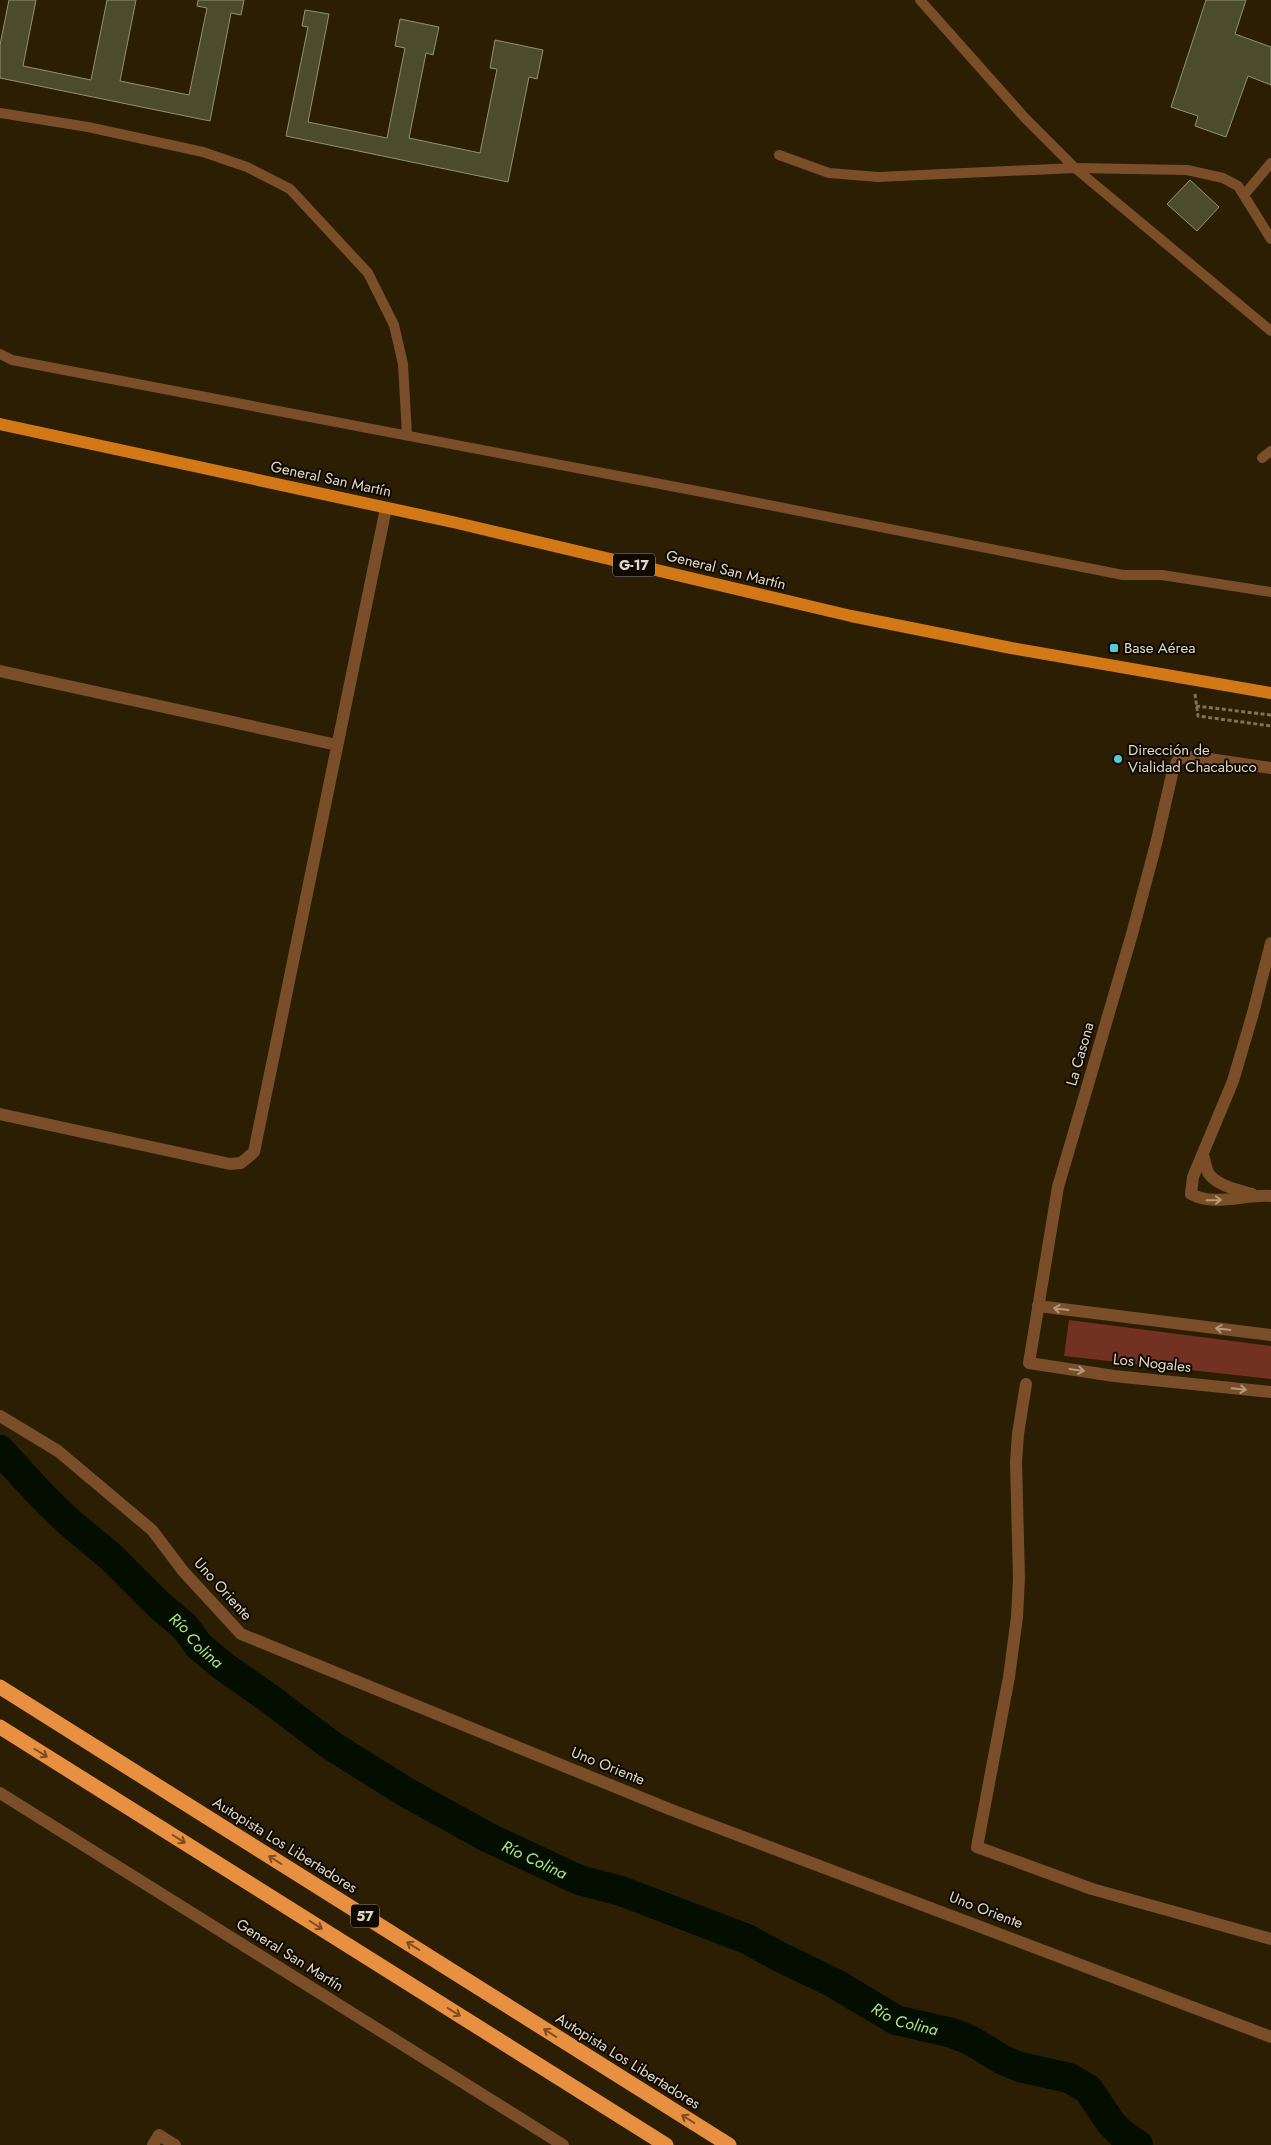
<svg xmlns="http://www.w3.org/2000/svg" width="1271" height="2145" font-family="Jost,sans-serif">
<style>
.green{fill:#733121}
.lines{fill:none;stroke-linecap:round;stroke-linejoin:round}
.river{stroke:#030d00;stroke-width:30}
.building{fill:#4c4c2d;stroke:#919270}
.path{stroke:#7d725b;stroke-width:3;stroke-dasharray:4 2.5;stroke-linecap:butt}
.service{stroke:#7a4e28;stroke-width:10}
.minor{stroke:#7a4e28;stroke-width:12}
.tertiary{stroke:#7a4e28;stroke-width:12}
.primary{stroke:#d37817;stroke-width:12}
.motorway{stroke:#e89042;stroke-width:15}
.oneway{stroke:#b2997f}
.oneway2{stroke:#7c4c22}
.poi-dot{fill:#53cadc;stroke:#0f0901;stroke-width:2}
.labels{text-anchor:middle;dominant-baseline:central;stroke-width:4;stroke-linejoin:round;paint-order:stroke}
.shield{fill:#0f0901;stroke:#a1998c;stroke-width:1}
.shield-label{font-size:14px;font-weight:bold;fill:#e0d7c7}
.street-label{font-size:15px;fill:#e0d7c7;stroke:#0f0901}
.poi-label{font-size:15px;fill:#e0d7c7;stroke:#0f0901;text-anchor:start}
.water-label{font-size:16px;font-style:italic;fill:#ace984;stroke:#0f0901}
</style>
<rect width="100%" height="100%" fill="#2b1e02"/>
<polygon class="green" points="1069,1320 1271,1346 1271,1379 1064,1356"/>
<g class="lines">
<path class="river" id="s1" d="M0 1450 41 1495 69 1522 111 1557 158 1604 185 1627 199 1646 223 1666 270 1699 332 1746 404 1791 489 1838 579 1880 621 1891 747 1939 778 1956 834 1983 896 2020 952 2033 970 2040 1003 2060 1020 2067 1069 2078 1088 2089 1111 2123 1123 2135 1138 2145"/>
</g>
<g class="building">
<polygon points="9,0 36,0 23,66 91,80 107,0 136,0 120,81 189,95 207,8 197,6 198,0 244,0 241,15 231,13 210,121 0,78 0,45"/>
<polygon points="1206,0 1246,0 1235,34 1271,47 1271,85 1248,76 1226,137 1195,126 1198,116 1171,107"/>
<polygon points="305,10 329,14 308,122 387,138 405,48 395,46 400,19 439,27 433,55 426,53 409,138 480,153 497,69 490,68 495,40 543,50 537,79 529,77 508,182 286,136 308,27 302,26"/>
<polygon points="1190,180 1219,207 1197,231 1167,204"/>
</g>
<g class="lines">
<g class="path">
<polyline points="1195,694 1198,716 1271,726"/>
<polyline points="1196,706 1271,715"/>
</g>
<g class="service">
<polyline points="920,0 1025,118 1075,168 1271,331"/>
<polyline points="0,113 88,127 203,152 247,167 290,189 368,273 394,325 403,364 407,435"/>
<polyline points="779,155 829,173 878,177 1075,168 1187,170 1223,178 1238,186 1271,239"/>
<polyline points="1244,195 1271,163"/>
<polyline points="0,354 12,360 723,496 1123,575 1162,575 1271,592"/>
<polyline points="1262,458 1271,451"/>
</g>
<g class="minor">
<polyline points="0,671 337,745"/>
<polyline points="1271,768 1196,757 1179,758 1173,770 1156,844 1132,934 1058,1187 1029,1363 1114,1376 1271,1392"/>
<path d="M1271 943 1253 1013 1233 1081 1193 1177 1191 1194C1215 1207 1244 1194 1271 1196"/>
<polyline points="0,1114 230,1164 241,1163 254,1152 386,508"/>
<path d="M1203 1155C1205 1161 1206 1169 1209 1174 1218 1186 1238 1190 1252 1194"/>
<polyline points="1038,1306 1271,1335"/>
<polyline points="1026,1384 1018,1434 1016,1462 1019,1578 1017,1617 1009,1677 977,1847 1092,1889 1271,1939"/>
<polyline points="0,1416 58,1451 152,1530 183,1571 241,1634 669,1809 1271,2037"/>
<polyline points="153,2145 159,2135 175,2145"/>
</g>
<polyline class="tertiary" points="0,1793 563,2145"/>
<polyline class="primary" points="0,424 457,523 851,616 1011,648 1271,693"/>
<g class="motorway">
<polyline points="0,1687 729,2145"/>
<polyline points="0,1727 666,2145"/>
</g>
</g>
<defs><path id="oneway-shaft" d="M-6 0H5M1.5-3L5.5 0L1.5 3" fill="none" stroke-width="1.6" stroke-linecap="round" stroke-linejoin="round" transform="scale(1.25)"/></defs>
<g class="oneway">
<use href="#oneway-shaft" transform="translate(1214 1200) rotate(-1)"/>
<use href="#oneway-shaft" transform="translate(1061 1309) rotate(-173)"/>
<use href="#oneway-shaft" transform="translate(1223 1329) rotate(-173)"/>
<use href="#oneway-shaft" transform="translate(1077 1370) rotate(8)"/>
<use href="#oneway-shaft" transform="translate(1239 1389) rotate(6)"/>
</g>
<g class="oneway2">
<use href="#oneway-shaft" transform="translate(41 1753) rotate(32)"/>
<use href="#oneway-shaft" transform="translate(179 1839) rotate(32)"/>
<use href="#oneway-shaft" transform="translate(275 1860) rotate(-148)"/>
<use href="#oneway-shaft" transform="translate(316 1925) rotate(32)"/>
<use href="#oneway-shaft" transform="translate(413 1946) rotate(-148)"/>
<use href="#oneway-shaft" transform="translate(454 2012) rotate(32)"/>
<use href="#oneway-shaft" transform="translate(550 2033) rotate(-148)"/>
<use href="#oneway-shaft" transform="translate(688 2119) rotate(-148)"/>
</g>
<g class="poi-dot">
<rect x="1109" y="643" width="10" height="10" rx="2.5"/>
<circle cx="1118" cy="759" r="5"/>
</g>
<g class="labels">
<g class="shield">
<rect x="613" y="553.5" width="42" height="23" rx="4"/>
<rect x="351" y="1904.5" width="28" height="23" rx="4"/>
</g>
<g class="shield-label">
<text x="634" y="565">G-17</text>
<text x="365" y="1916">57</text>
</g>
<g class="street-label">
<text transform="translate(331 479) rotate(12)">General San Martín</text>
<text transform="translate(726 570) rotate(14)">General San Martín</text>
<text transform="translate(1080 1054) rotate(-74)">La Casona</text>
<text transform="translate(1152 1363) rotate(6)">Los Nogales</text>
<text transform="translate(223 1589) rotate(48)">Uno Oriente</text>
<text transform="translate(608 1766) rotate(22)">Uno Oriente</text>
<text transform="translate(285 1845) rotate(32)">Autopista Los Libertadores</text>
<text transform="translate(986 1910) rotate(21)">Uno Oriente</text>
<text transform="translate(290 1955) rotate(32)">General San Martín</text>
<text transform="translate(628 2061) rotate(32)">Autopista Los Libertadores</text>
</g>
<g class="poi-label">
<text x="1124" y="648">Base Aérea</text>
<text x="1128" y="750">Dirección de<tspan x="1128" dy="17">Vialidad Chacabuco</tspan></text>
</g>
<g class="water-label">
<text stroke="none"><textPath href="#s1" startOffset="274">Río Colina</textPath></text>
<text stroke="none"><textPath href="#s1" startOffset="679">Río Colina</textPath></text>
<text stroke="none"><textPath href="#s1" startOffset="1084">Río Colina</textPath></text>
</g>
</g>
</svg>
